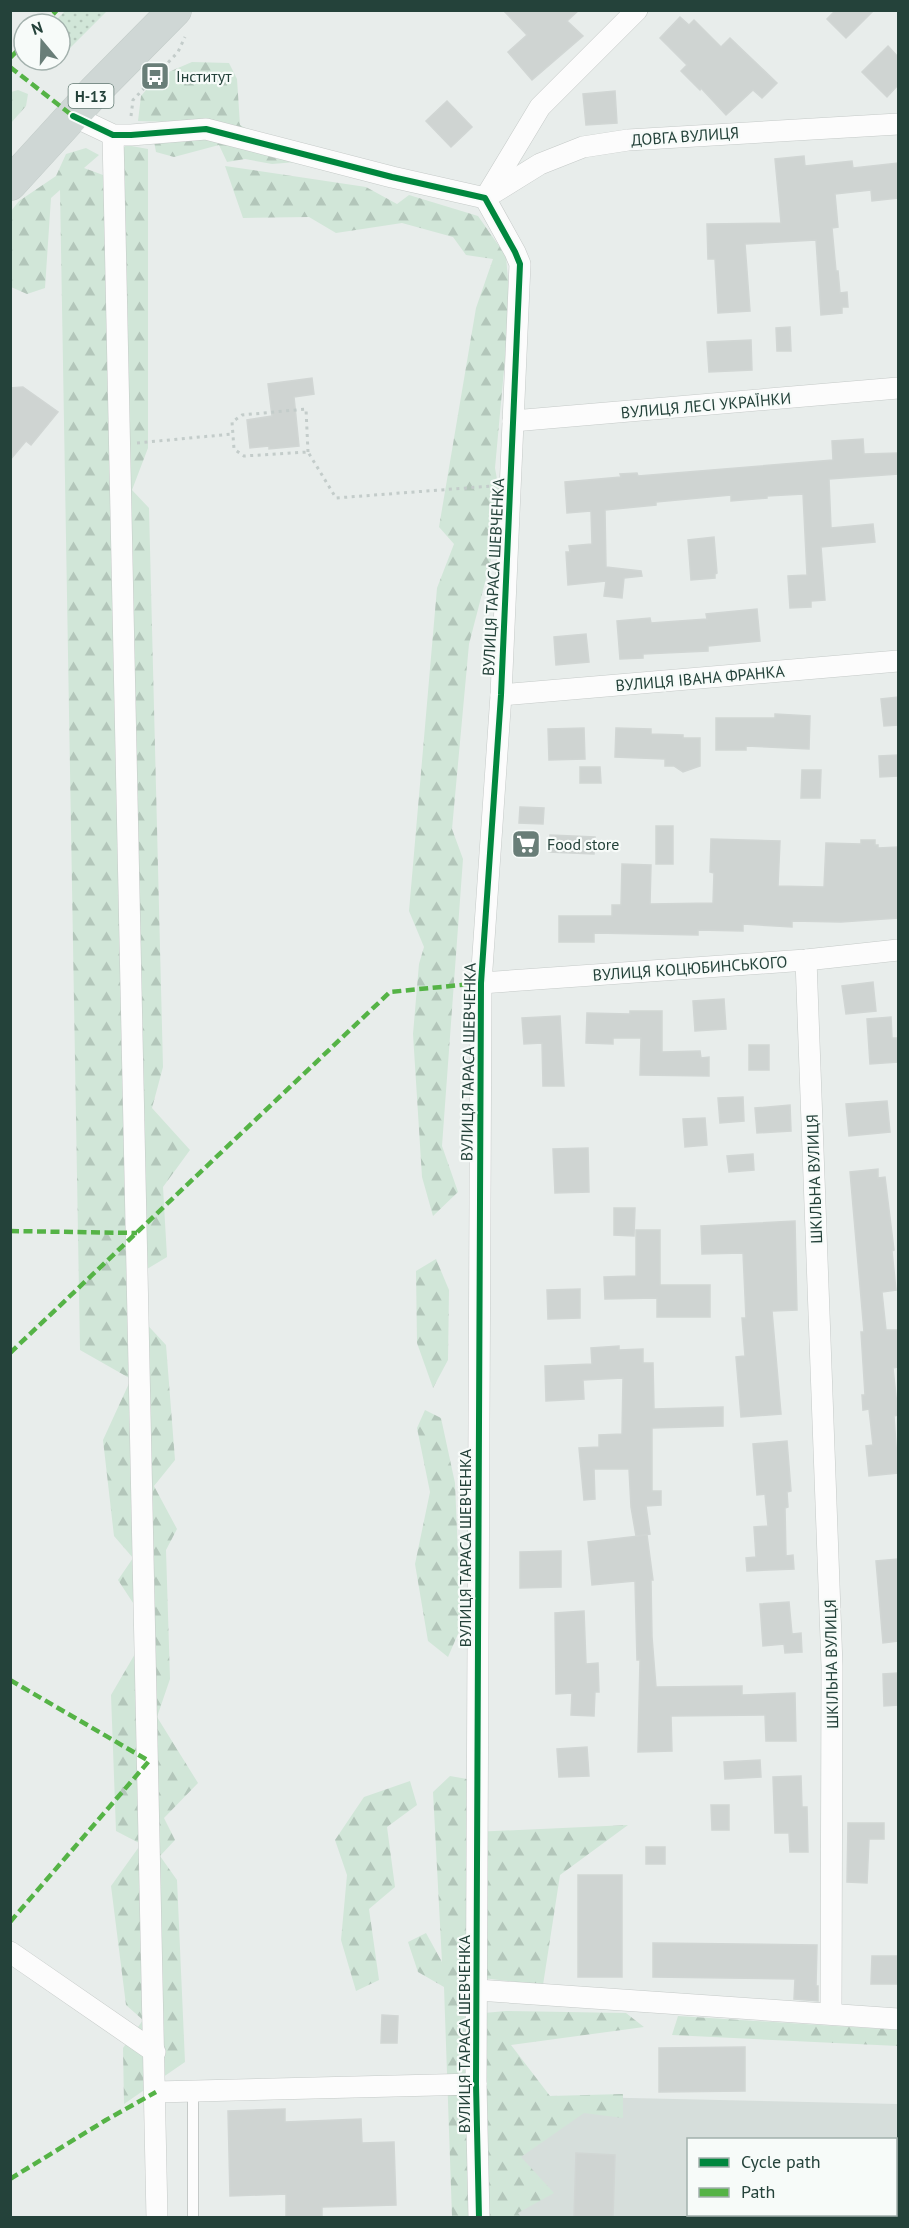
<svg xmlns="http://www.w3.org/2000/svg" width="909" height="2228" font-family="'PT Sans',sans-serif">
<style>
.built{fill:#d6dedb;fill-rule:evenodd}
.green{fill:url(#green-dots)}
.forest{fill:url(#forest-firs)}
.building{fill:#cfd4d2;stroke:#d1d6d4;stroke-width:1.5}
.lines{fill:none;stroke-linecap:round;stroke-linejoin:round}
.lane-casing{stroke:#c5cac8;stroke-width:12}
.street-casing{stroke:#c5cac8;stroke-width:22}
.primary-casing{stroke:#c3ccc9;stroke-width:34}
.path{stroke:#c3ccca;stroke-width:3;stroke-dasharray:3 4.5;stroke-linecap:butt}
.lane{stroke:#fcfcfc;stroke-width:10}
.street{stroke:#fcfcfc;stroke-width:21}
.primary{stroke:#cfd7d5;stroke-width:33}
.quiet{stroke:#55b346;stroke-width:4.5;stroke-dasharray:9 4.5;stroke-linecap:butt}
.cycleway-casing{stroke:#f7fbf9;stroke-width:10}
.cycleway{stroke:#00873e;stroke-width:6}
.labels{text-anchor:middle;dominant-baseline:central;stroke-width:4.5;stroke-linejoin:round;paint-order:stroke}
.shield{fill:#f7fbf9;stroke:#637a73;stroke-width:1.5}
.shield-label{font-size:15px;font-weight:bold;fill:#24423a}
.poi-label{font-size:16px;fill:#24423a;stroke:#f7fbf9;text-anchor:start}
.street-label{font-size:16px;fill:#24423a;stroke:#f7fbf9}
</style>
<defs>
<pattern id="green-dots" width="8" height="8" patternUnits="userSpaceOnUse" patternTransform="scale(1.5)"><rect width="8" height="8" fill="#d1e6d8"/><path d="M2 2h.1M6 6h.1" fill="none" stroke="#b3c6ba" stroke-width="1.8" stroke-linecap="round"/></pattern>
<pattern id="forest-firs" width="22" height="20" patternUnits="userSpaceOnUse" patternTransform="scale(1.5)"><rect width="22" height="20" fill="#d1e6d8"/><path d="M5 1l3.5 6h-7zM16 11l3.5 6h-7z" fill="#b3c6ba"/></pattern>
</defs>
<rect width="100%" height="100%" fill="#e8edeb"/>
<path class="built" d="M502 2095 898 2104V2217L500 2218ZM688 2140H896V2214H688Z"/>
<polygon class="green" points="65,11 107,11 60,58 60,24 52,24"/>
<g class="forest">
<polygon points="192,62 229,63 237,79 240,125 277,146 296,162 272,164 245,159 227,162 219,145 174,157 156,152 153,136 171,122 138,121 141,96 157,77"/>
<polygon points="18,90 28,94 26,106 11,123 11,92"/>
<polygon points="126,145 148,149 148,448 132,490 149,508 163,1067 152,1108 190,1150 163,1187 167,1257 127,1281 127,1303 166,1345 175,1460 154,1486 177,1529 166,1550 170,1679 157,1717 198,1783 164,1818 175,1840 160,1856 177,1880 185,2062 124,2104 123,2048 143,2020 126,2005 111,1886 141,1844 116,1831 111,1695 139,1647 137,1609 118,1580 133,1558 114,1536 103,1440 131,1379 80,1350 60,190 51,198 45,288 27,294 11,287 11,211 19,201 56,176 66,154 86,148 99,155 84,168 103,175"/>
<polygon points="225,166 366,187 397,204 409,195 478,216 506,256 510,304 495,468 503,513 469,644 452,829 463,859 442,1146 458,1192 433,1216 422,1177 413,1034 419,964 424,947 409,911 437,588 454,544 439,527 476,308 493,259 466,255 453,237 402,223 336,233 309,217 243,218"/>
<polygon points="436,1259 449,1290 448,1360 433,1388 417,1343 416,1271"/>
<polygon points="425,1410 441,1418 455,1483 461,1627 448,1657 428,1641 415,1564 430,1492 417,1428"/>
<polygon points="450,1776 467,1779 473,1832 628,1825 560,1875 543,1985 474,1977 484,2013 506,2011 626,2013 644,2027 511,2045 550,2096 623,2094 623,2118 584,2113 521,2157 554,2193 518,2213 521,2217 452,2217 444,1987 418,1972 408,1942 426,1933 442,1962 433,1792"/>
<polygon points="410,1781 417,1805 387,1827 395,1887 369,1909 379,1980 356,1991 341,1940 347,1875 335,1840 364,1797"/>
<polygon points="678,2016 898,2030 898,2046 672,2035"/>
</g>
<g class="building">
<polygon points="503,10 579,10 567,21 583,36 532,80 508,52 527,35"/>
<polygon points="836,10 874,10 846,38 827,19"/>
<polygon points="680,17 689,25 694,20 721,47 730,38 777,83 762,98 753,90 726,115 701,88 700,90 681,71 687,65 660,38"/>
<polygon points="888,46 898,57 898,85 887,97 862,72"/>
<polygon points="615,91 617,123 586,125 583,94"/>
<polygon points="447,101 472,127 451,147 426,121"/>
<polygon points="804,156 805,166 852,161 853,168 898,163 898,198 872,201 871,190 835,194 838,227 832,228 836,271 838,271 840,293 847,292 848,307 842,307 842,313 821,315 816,240 745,244 750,311 718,313 715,259 708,259 707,224 781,223 775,159"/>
<polygon points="790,327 791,351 777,351 776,328"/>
<polygon points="751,340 752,370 709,372 707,342"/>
<polygon points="312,378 314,394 294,397 299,446 269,449 269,446 250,448 247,420 272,416 268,384"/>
<polygon points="23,387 58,412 31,445 26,441 10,460 10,388"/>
<polygon points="863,439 864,454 898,453 898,474 829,479 831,528 873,524 875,542 821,547 825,600 811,601 811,607 790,608 788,576 807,575 803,494 767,496 767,498 731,501 731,495 656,502 656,505 605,510 606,567 641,571 642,576 624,578 622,598 604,596 606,581 568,585 566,552 570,552 569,546 592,544 591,511 567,513 565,482 621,477 620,474 637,473 638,476 833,460 832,441"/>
<polygon points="714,537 717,573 715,574 715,578 691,580 688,540"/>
<polygon points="757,609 760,641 708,646 708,651 643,654 643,658 620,659 617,621 650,618 651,623 707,619 706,614"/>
<polygon points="586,634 589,662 556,665 554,637"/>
<polygon points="898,697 898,725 884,726 881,699"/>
<polygon points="775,714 810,716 809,749 746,746 746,750 716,750 716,718 775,718"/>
<polygon points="584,728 585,759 549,760 548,729"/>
<polygon points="616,728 651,729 651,734 683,735 683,738 700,738 700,766 683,772 674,766 665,766 665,759 615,757"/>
<polygon points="898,755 898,776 880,777 879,756"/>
<polygon points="580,767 600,767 601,783 580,783"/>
<polygon points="802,770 821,770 820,798 801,798"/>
<polygon points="520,807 544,808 543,824 519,823"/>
<rect x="656" y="826" width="17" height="38"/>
<polygon points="550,835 595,837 594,854 549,852"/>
<polygon points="711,839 780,841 778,886 824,887 826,843 861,844 861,840 875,840 875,845 878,845 878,848 898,847 898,918 841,922 792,921 792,927 743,924 743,931 698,930 698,935 594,933 594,942 559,942 559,916 612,916 612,905 621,905 622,864 651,865 650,904 713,903 714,873 710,872"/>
<polygon points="873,982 876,1011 846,1014 842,986"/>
<polygon points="724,999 726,1029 695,1031 693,1001"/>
<polygon points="630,1011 662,1011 662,1052 700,1051 701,1058 709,1057 709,1076 640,1075 641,1038 613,1038 613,1044 586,1043 587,1013 630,1014"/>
<polygon points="560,1016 564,1086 543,1086 542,1043 524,1044 522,1018"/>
<polygon points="891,1017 892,1038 898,1038 898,1062 870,1064 867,1019"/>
<rect x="749" y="1045" width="20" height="25"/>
<polygon points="743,1097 744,1121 720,1123 718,1098"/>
<polygon points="887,1101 890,1132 849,1136 846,1104"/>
<polygon points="790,1105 791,1131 757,1133 755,1108"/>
<polygon points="705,1118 707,1145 685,1147 683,1119"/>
<polygon points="588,1148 589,1192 555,1193 553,1149"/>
<polygon points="753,1154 754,1170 729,1172 727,1156"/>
<polygon points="878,1169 878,1178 885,1177 894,1250 892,1251 896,1290 882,1292 886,1330 898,1330 898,1367 893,1368 898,1415 894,1416 898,1473 869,1476 866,1446 873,1445 869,1409 863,1410 862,1395 865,1395 861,1332 864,1332 850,1172"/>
<polygon points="614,1208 635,1208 634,1236 614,1235"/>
<polygon points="795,1221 797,1310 772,1311 781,1414 741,1417 736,1357 745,1356 742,1318 746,1318 743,1253 702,1254 701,1226"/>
<polygon points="636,1230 660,1230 660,1285 710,1285 710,1317 657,1317 657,1298 605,1299 604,1277 636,1276"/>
<polygon points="580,1289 580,1318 548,1319 547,1290"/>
<polygon points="619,1346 619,1350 643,1349 643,1363 653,1363 654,1409 723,1407 723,1426 652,1428 652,1491 661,1491 661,1505 646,1506 650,1534 636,1536 631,1507 629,1469 594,1469 595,1499 584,1500 579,1448 599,1447 599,1435 622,1434 623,1378 583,1380 584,1399 546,1401 545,1366 592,1364 591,1348"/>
<polygon points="787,1441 791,1491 787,1492 788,1507 785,1508 786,1556 793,1555 794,1569 747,1571 746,1558 756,1557 754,1527 768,1526 765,1494 757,1495 753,1444"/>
<polygon points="647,1535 653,1580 651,1580 652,1637 656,1687 742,1686 742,1695 795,1693 796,1741 766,1741 765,1715 671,1716 672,1751 638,1752 640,1660 637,1660 635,1581 592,1585 588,1542"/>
<polygon points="561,1551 561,1587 520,1588 520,1552"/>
<polygon points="898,1559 898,1641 883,1643 876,1561"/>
<polygon points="789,1602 792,1634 801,1633 802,1652 785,1653 784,1644 763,1646 760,1604"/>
<polygon points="584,1611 586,1664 598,1663 599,1692 595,1692 594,1716 571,1715 572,1693 556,1694 555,1613"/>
<polygon points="898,1673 898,1705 884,1706 883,1674"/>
<polygon points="587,1747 589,1776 559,1777 557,1749"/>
<polygon points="760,1760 761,1777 725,1779 724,1762"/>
<polygon points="801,1776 802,1807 807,1807 808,1852 790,1852 789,1833 775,1833 773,1777"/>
<polygon points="711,1805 729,1805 729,1830 712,1830"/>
<polygon points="848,1823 884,1823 884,1839 869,1839 867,1883 847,1882"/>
<rect x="646" y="1847" width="19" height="17"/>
<rect x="578" y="1875" width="44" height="102"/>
<polygon points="653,1943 817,1945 816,1986 818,1986 818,2001 794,1999 795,1979 653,1977"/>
<polygon points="872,1956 898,1956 898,1984 871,1984"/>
<polygon points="382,2015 398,2016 397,2043 381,2043"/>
<polygon points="745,2047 745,2091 659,2092 659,2048"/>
<polygon points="285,2109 285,2122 361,2119 362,2143 394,2142 396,2205 322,2207 322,2217 286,2217 286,2194 230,2196 228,2111"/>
<polygon points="576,2153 615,2155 613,2217 574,2217"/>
</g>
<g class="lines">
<g class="lane-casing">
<polyline id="lane" points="193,2091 193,2218"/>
</g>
<g class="street-casing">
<g id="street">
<polyline points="73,116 113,135 131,135 206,129 392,177 485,198 515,252 520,264 501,695 481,983 476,2084 479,2218"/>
<polyline points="113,135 157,2218"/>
<polyline points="487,195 540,107 637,10"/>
<polyline points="485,198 540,164 583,147 628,140 898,124"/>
<polyline points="513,421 898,388"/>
<polyline points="501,695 898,661"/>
<polyline points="806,960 832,1666 831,2014"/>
<polyline points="481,983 806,960 898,950"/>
<polyline points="10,1952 155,2052"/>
<polyline points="477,1990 898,2019"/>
<polyline points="156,2092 476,2084"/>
</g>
</g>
<g class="primary-casing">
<polyline id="primary" points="10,184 94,92 175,10"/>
</g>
<g class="path">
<polyline points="131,116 133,100 178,52 185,37"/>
<polyline points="137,443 232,434"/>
<polyline points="308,452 306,409 242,415 232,422 234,449 244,456 308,452 336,498 492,486"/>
</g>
<use href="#lane" class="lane"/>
<use href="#street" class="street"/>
<use href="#primary" class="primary"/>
<g class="quiet">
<polyline points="44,24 57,10"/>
<polyline points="10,58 24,44"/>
<polyline points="10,67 73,116"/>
<polyline points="10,1231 137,1233"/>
<polyline points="10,1353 390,992 481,983"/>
<polyline points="10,1680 149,1761 10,1922"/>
<polyline points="10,2179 106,2120 156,2092"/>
</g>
<g class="cycleway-casing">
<polyline id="cycleway" points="73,116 113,135 131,135 206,129 392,177 485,198 515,252 520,264 501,695 481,983 476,2084 479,2218"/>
</g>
<use href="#cycleway" class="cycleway"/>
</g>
<defs>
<g id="bus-square" transform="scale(1.5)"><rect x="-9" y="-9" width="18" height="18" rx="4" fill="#697e78" stroke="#f7fbf9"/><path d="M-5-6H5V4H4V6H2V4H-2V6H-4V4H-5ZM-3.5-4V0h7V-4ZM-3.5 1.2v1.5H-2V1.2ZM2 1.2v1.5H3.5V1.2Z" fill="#fff"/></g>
<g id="supermarket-square" transform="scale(1.5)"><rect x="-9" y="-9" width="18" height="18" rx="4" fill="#697e78" stroke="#f7fbf9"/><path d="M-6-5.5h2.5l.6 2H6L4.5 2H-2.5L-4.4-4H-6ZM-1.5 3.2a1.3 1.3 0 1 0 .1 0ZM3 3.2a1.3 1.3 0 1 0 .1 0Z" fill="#fff"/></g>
</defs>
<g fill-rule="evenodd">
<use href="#bus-square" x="155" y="76"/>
<use href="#supermarket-square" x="526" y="844"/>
</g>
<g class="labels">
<rect class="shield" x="68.5" y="84" width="45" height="24" rx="4.5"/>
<g class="shield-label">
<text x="91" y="96">Н-13</text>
</g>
<g class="poi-label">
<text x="176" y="76">Інститут</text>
<text x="547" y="844">Food store</text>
</g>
<g class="street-label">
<text transform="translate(685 136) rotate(-4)">ДОВГА ВУЛИЦЯ</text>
<text transform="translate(706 405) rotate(-5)">ВУЛИЦЯ ЛЕСІ УКРАЇНКИ</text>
<text transform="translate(493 577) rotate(-87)">ВУЛИЦЯ ТАРАСА ШЕВЧЕНКА</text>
<text transform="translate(700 678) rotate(-5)">ВУЛИЦЯ ІВАНА ФРАНКА</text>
<text transform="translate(690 968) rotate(-4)">ВУЛИЦЯ КОЦЮБИНСЬКОГО</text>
<text transform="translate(468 1062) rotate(-89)">ВУЛИЦЯ ТАРАСА ШЕВЧЕНКА</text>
<text transform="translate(814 1179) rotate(-92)">ШКІЛЬНА ВУЛИЦЯ</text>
<text transform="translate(465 1548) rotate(-90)">ВУЛИЦЯ ТАРАСА ШЕВЧЕНКА</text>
<text transform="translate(831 1664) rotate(-91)">ШКІЛЬНА ВУЛИЦЯ</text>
<text transform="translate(464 2034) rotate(-90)">ВУЛИЦЯ ТАРАСА ШЕВЧЕНКА</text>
</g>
</g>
<rect width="909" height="2228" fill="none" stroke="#24423a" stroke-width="24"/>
<rect x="687" y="2138" width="210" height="78" fill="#f7fbf9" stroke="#a3b1ad" stroke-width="1.5"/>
<rect x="699" y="2158" width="30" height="9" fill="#00873e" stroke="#a3b1ad" stroke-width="1.5"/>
<text x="741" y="2168" font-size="18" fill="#24423a">Cycle path</text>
<rect x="699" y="2188" width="30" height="9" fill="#55b346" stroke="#a3b1ad" stroke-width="1.5"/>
<text x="741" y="2198" font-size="18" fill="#24423a">Path</text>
<g transform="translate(42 42) rotate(341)"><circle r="28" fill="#f7fbf9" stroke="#a3b1ad" stroke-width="1.5"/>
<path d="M0-4.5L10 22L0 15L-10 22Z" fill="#697e78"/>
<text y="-9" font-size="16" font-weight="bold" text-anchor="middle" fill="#24423a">N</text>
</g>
</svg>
